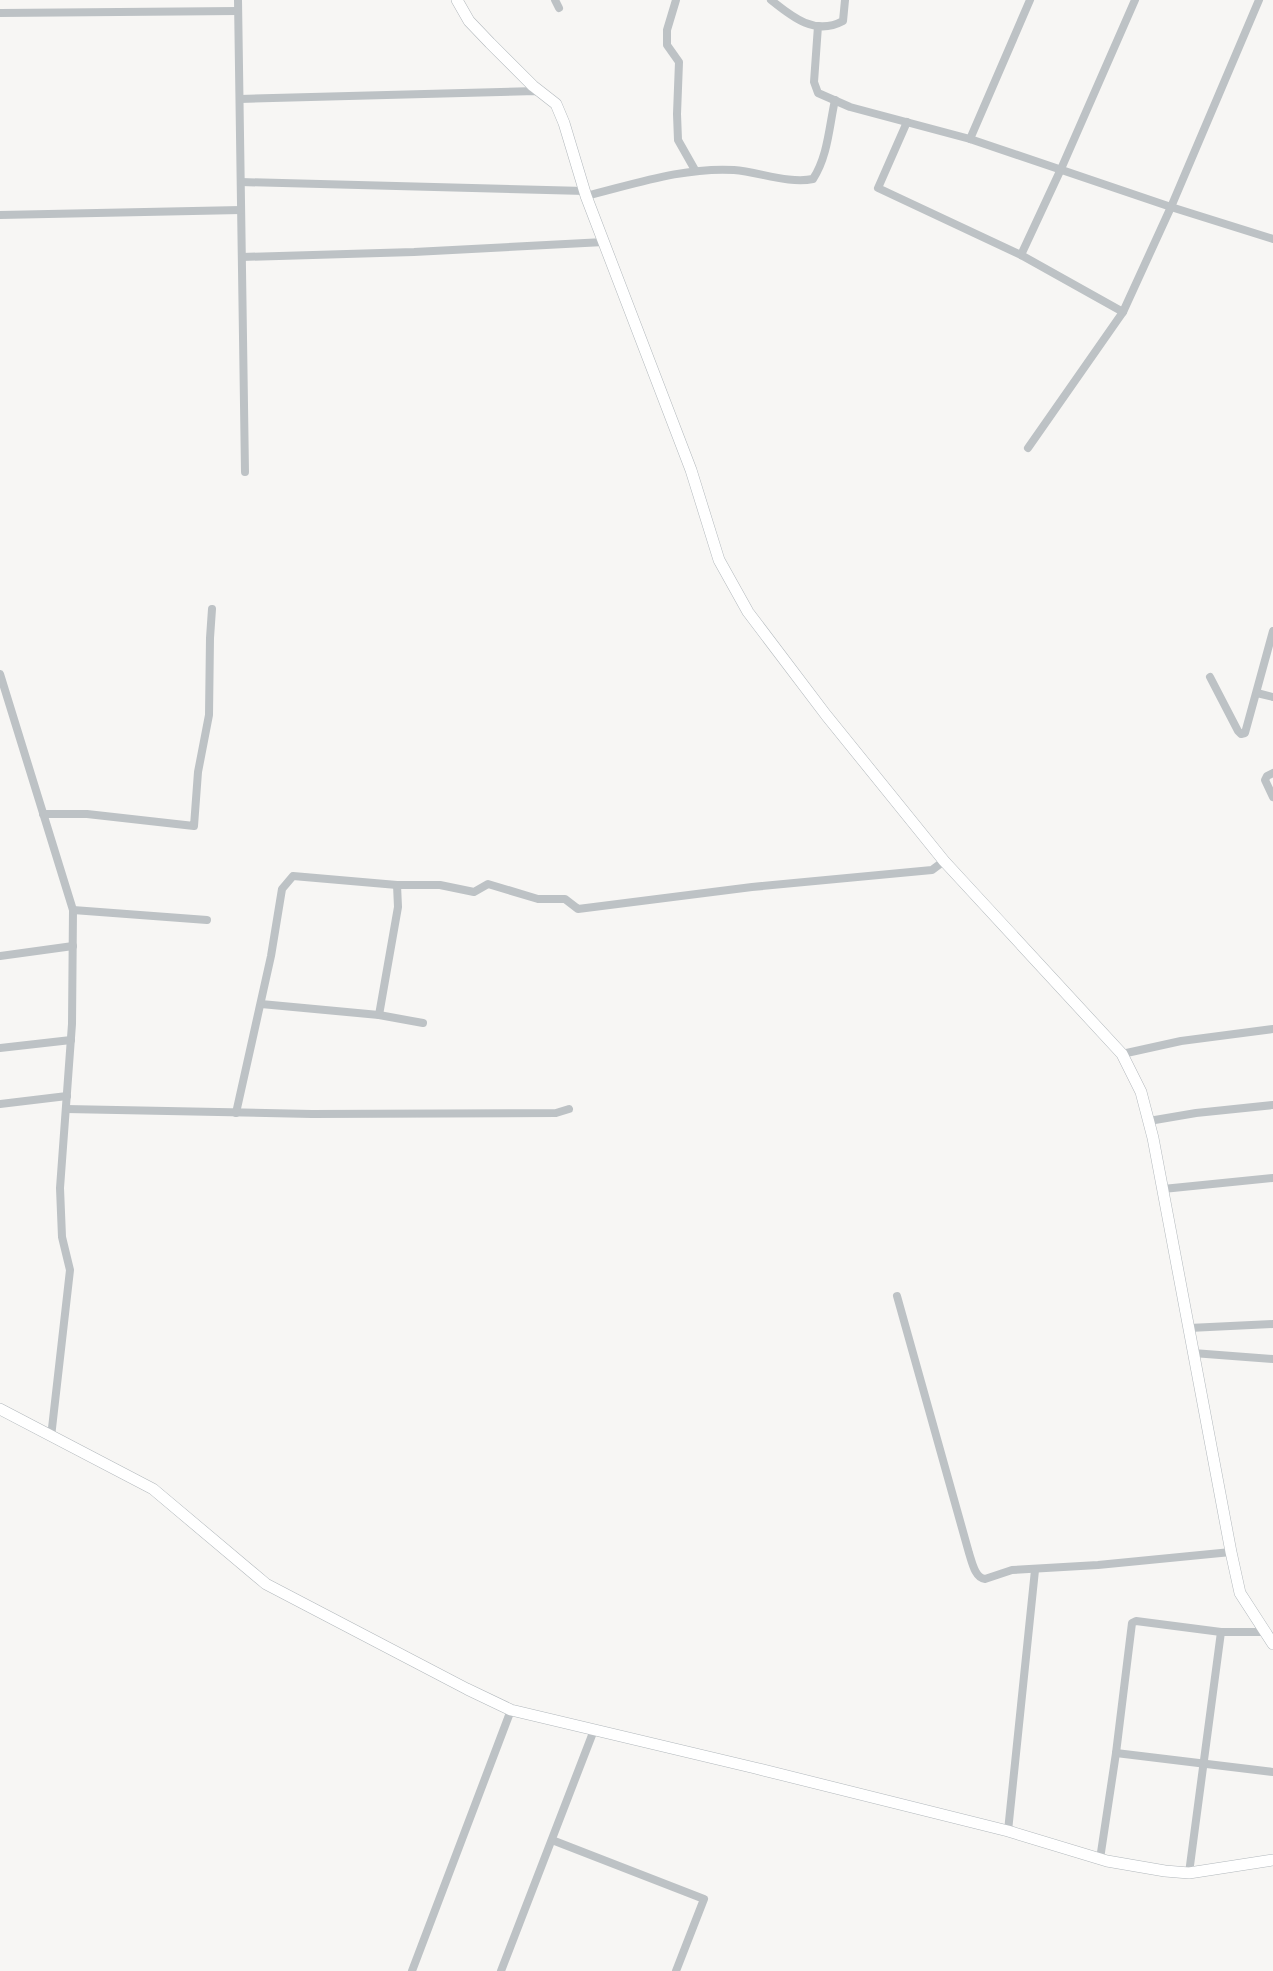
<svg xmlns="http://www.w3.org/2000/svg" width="1273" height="1971" font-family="Ubuntu,sans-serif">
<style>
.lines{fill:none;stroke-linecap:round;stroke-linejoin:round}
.secondary-casing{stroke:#b2b8bc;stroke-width:12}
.street{stroke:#bdc2c5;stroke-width:8}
.secondary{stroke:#fff;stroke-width:11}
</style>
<rect width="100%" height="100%" fill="#f7f6f4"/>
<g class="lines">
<g class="secondary-casing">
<g id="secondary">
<polyline points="457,0 469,21 490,43 533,86 556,104 564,123 586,196 691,470 719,560 748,612 826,715 944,861 1122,1054 1141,1092 1153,1138 1231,1552 1240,1593 1273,1644"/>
<polyline points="0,1409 153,1489 266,1584 467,1689 511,1710 755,1768 1008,1831 1107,1861 1165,1871 1189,1873 1273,1860"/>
</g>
</g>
<g class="street">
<polyline points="238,0 245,472"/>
<polyline points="555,0 559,8"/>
<polyline points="676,0 667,30 667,45 679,62 677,114 678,140 695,170"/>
<path d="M771 0C792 17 815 36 843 21L845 0"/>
<polyline points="0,13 238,11"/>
<polyline points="818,26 814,82 818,93 850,107 970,139 1171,207 1273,239"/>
<polyline points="240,99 536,91 540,93"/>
<polyline points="907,122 878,188 1021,255 1123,312"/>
<polyline points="970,139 1030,0"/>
<polyline points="241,182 585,191"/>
<path d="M586 196C635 184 684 167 734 170 759 172 789 184 813 179 828 156 829 127 835 100"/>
<polyline points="0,215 241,210"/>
<polyline points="1021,255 1061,169 1135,0"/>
<polyline points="242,257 414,252 604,242"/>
<polyline points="1028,448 1123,312 1171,207 1259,0"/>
<polyline points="0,674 73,910 72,1024 60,1188 62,1237 70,1270 51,1437"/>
<polyline points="1210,677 1238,731 1241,734 1245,733 1273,631"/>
<polyline points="1257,693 1273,697"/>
<polyline points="1273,773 1267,776 1265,780 1273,797"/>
<polyline points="43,814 87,814 194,826 198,772 209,715 210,638 212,609"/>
<polyline points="73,910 207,920"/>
<polyline points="0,956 73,946"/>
<polyline points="261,1004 379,1015 423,1023"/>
<polyline points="379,1015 398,907 397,885"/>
<polyline points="0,1048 71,1040"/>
<polyline points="1122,1054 1181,1041 1273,1029"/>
<polyline points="0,1104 67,1096"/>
<polyline points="66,1109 312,1114 556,1113 569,1109"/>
<polyline points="236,1113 271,956 282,889 293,876 397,885 440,885 474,892 488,884 538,899 565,899 578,909 752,887 932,870 944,861"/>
<polyline points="1149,1121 1196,1113 1273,1105"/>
<polyline points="1163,1189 1273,1178"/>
<path d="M897 1296 969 1553C972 1562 975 1578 985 1579L1012 1570 1098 1565 1231 1552"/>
<polyline points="1189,1328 1273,1324"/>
<polyline points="1193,1353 1273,1359"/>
<polyline points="1116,1753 1273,1772"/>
<polyline points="1008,1831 1035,1570"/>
<polyline points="552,1840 704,1899 676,1971"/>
<polyline points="1100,1859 1116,1753 1132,1623 1136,1621 1221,1632 1266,1632"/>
<polyline points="1189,1873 1221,1632"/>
<polyline points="412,1971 511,1710"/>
<polyline points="501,1971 594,1730"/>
</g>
<use href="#secondary" class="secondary"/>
</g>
</svg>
